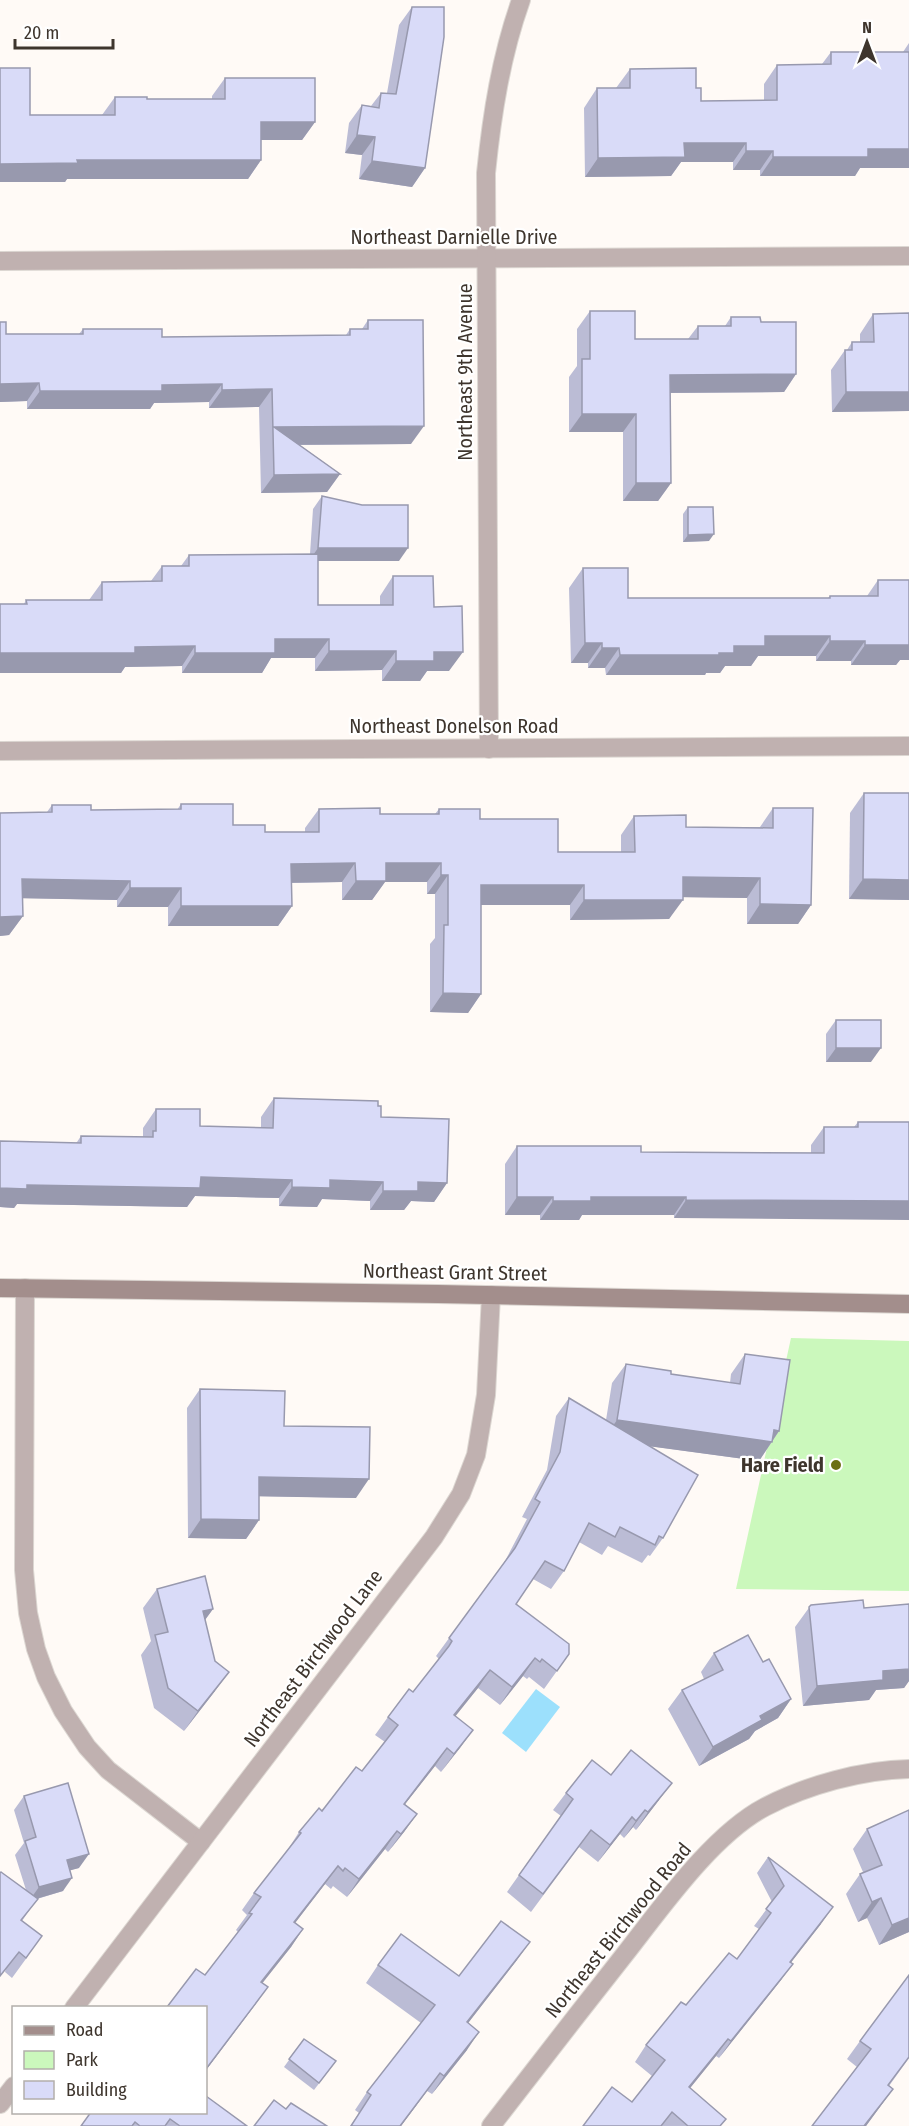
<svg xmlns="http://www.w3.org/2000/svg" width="909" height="2126" font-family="'Fira Sans Condensed',sans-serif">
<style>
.green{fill:#cbf8bc}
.water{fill:#9ce0fc}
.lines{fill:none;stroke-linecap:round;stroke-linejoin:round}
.street-casing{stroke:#dcd7d2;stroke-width:20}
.secondary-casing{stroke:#dcd7d2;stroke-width:20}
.street{stroke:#c0b1b0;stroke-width:18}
.secondary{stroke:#a38e8c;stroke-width:18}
.wall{fill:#bbbcd5}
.shaded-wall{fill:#9899ae}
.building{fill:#d9dbf8;stroke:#9899ae;stroke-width:1.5}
.poi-dot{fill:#6c6f14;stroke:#fff;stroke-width:2}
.labels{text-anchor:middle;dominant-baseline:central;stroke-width:4.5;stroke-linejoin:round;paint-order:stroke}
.street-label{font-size:20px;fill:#3e352d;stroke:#fff}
.poi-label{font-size:20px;font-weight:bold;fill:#3e352d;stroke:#fff;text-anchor:end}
</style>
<rect width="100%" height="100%" fill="#fffaf6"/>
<polygon class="green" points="791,1338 909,1341 909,1591 736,1589"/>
<polygon class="water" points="536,1689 560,1707 526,1752 502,1733"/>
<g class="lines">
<g class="street-casing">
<g id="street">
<polyline points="0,261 909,256"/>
<path d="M489 749 486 173C492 114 501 56 521 0"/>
<polyline points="0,751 909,746"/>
<polyline points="25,1288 24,1570 28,1613 36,1649 46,1677 63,1711 87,1747 108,1770 201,1842"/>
<polyline points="74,2008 434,1537 461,1494 476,1455 486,1395 491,1295"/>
<polyline points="0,2104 14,2086"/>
<path d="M491 2126C535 2069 580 2011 625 1954 662 1907 712 1835 765 1807 807 1785 862 1770 909 1769"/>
</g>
</g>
<g class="secondary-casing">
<polyline id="secondary" points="0,1288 438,1294 909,1304"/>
</g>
<use href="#street" class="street"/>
<use href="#secondary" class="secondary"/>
</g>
<g class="wall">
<polygon points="412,7 425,168 412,187 359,179 362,155 345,153 349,123 362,105 371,106 381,93 387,93 399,25"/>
<polygon points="909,43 909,168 860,168 855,176 760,176 760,170 733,170 733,162 681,162 671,176 585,177 584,108 597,88 616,88 630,69 696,88 701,101 764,100 764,84 777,65 822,64 831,52 903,52"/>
<polygon points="0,68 30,115 102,115 115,97 147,99 212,99 212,96 225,78 315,122 302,140 261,140 261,160 248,179 67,179 65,182 0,182"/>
<polygon points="590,311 635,339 688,339 698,326 725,326 731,317 761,322 796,374 784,392 670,393 671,483 658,501 623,501 623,432 569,432 569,377 577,366 577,329"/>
<polygon points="909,313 909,411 832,412 831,370 845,350 847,350 852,342 860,342 860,334 873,314"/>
<polygon points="368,320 411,444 300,445 340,474 327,492 261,493 259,407 209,408 209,402 154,403 150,409 27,409 27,401 0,402 0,322 6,334 79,334 83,329 162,337 346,335 350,329 362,329"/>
<polygon points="322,496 399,561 318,561 318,605 380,605 380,596 393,576 434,607 449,671 427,671 420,681 382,681 382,670 315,671 315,658 271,658 262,673 182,673 182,666 125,667 121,673 0,673 24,604 26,600 89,600 102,582 151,581 162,566 181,566 189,555 310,554 313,509"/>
<polygon points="688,507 709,541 683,542 683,514"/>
<polygon points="583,568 628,598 828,598 830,596 867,596 878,580 909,660 900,660 896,665 851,665 851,661 816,661 816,656 758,656 751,666 725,666 720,673 706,673 705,675 606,675 605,668 588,668 588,663 571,663 569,588"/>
<polygon points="864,793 909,900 849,899 850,813"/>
<polygon points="181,804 233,825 265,832 305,832 305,828 319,809 380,814 435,814 439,809 480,819 558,852 621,852 621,835 634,816 686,827 760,827 773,808 811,905 798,924 747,924 747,898 683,897 669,919 570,920 570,905 481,905 481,994 468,1013 430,1012 430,944 435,938 435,894 427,894 427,882 385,882 372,900 342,900 342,882 291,883 292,906 278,926 168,926 168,907 117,907 117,900 23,898 23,916 9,935 0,936 0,813 47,812 52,805 91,810 177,810"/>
<polygon points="836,1020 871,1062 826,1062 826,1034"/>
<polygon points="274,1098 378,1106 381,1117 447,1183 434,1202 411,1201 404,1210 370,1210 370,1201 322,1199 317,1207 279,1206 279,1198 195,1196 187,1207 17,1204 14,1208 0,1207 77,1142 81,1136 143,1137 143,1128 156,1109 200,1126 261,1128 261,1117"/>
<polygon points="858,1122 909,1122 674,1218 674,1215 582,1215 579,1220 540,1220 540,1215 505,1215 505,1164 517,1146 641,1152 811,1153 811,1145 824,1127 854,1127"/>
<polygon points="745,1354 779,1431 759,1461 649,1446 663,1538 650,1556 648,1555 642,1563 608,1546 602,1555 579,1542 564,1571 551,1589 533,1579 516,1604 569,1654 544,1689 529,1677 527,1679 523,1676 500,1705 478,1688 455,1716 473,1730 441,1772 435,1766 405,1804 417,1814 404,1832 388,1852 385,1849 347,1897 333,1886 331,1889 325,1884 295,1923 303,1929 291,1947 262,1983 255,2005 206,2070 205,1975 238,1932 236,1930 247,1915 242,1910 254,1893 287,1851 299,1832 362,1771 385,1742 375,1735 388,1717 413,1692 439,1659 436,1656 504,1563 527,1519 522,1517 547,1470 556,1416 569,1398 606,1420 612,1383 626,1364 671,1374 730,1383 731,1374"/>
<polygon points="200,1389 284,1426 356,1498 259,1496 259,1520 246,1539 188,1538 187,1408"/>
<polygon points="157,1589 213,1609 205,1620 215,1691 184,1731 154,1708 141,1655 151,1641 143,1608"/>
<polygon points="909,1604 909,1681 904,1688 876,1690 869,1700 803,1706 795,1627 811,1605 864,1608"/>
<polygon points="714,1653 763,1662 791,1699 778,1718 755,1731 749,1739 699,1766 668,1709 682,1690 704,1679 701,1672"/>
<polygon points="611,1775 659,1800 636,1830 633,1827 624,1838 620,1834 598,1862 579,1847 531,1912 507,1892 561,1816 553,1810 566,1793"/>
<polygon points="24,1796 79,1868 70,1870 63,1891 37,1899 22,1921 28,1956 12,1978 5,1972 26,1890 15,1855 24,1843 14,1810"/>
<polygon points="909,1810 909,1932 879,1945 867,1918 858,1922 846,1894 860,1874 863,1872 853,1849 867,1829"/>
<polygon points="768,1857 821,1924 791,1962 781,1980 719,2058 716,2056 690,2088 721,2126 583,2126 632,2102 652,2076 635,2062 646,2045 686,2005 737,1959 759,1929 754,1926 772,1902 757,1873"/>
<polygon points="517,1960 468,2023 467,2050 432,2094 427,2091 401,2126 350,2126 359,2113 355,2110 367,2092 421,2023 366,1983 378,1965 459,1976"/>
<polygon points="304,2039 336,2061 314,2090 284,2067"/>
<polygon points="860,2041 909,2058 889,2086 893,2089 866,2126 812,2126 857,2067 847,2059"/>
<polygon points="91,2112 247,2126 81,2126"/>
</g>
<g class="shaded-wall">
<polygon points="261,122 315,122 302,140 248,140"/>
<polygon points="357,135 375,137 362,155 345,153"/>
<polygon points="684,143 746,143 733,162 681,162 671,176 585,177 598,158"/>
<polygon points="868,149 909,149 909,168 860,168 855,176 760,176 773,157"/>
<polygon points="746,151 773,151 760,170 733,170"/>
<polygon points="77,160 261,160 248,179 67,179 65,182 0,182 0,164"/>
<polygon points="372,161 425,168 412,187 359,179"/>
<polygon points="796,374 784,392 657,393 670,375"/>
<polygon points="39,383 27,401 0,402 0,384"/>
<polygon points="222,384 209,402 154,403 150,409 27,409 40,391 162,385"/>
<polygon points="272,389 259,407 209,408 222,390"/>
<polygon points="846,392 909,392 909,411 832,412"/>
<polygon points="582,414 636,414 623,432 569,432"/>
<polygon points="424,426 411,444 273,445 274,427"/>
<polygon points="340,474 327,492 261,493 274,475"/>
<polygon points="636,483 671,483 658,501 623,501"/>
<polygon points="714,534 709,541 683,542 688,535"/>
<polygon points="318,548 408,548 399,561 309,561"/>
<polygon points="765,636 830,636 816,656 758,656 751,666 725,666 720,673 706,673 705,675 606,675 620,655 719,653 734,646"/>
<polygon points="275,639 329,639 315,658 271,658 262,673 182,673 195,653"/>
<polygon points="830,641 865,641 851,661 816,661"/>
<polygon points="909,641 909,660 900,660 896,665 851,665 865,645"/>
<polygon points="585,643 602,643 588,663 571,663"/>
<polygon points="195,646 182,666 125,667 121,673 0,673 0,653 135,647"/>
<polygon points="602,648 619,648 605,668 588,668"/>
<polygon points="329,651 396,651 382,670 315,671"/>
<polygon points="434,652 463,652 449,671 427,671 420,681 382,681 396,661"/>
<polygon points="355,863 342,882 278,883 291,864"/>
<polygon points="386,863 441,863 427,882 385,882 372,900 342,900 356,881"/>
<polygon points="441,875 448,875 435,894 427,894"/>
<polygon points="683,877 760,878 747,898 669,897"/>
<polygon points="22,879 130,881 117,900 8,898"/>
<polygon points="863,879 909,880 909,900 849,899"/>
<polygon points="481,885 584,885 570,905 468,905"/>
<polygon points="130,888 181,888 168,907 117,907"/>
<polygon points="584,900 683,900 669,919 570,920"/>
<polygon points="760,904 811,905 798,924 747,924"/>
<polygon points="181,906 292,906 278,926 168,926"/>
<polygon points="23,916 9,935 0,936 0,917"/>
<polygon points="443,993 481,994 468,1013 430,1012"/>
<polygon points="836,1048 881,1048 871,1062 826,1062"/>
<polygon points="201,1177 292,1180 279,1198 195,1196 187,1207 17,1204 14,1208 0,1207 0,1188 27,1185"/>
<polygon points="330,1180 383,1182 370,1201 322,1199 317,1207 279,1206 292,1187"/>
<polygon points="418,1182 447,1183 434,1202 411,1201 404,1210 370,1210 383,1191"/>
<polygon points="517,1197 553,1197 540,1215 505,1215"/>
<polygon points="591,1197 686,1197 674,1215 582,1215 579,1220 540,1220 553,1201"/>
<polygon points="686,1200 909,1201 909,1220 674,1218"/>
<polygon points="617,1420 774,1430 779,1431 759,1461 603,1440"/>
<polygon points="259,1477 369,1479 356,1498 246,1496"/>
<polygon points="201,1519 259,1520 246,1539 188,1538"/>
<polygon points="213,1609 199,1628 203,1611"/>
<polygon points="535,1658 523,1676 500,1705 512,1687"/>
<polygon points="909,1669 909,1681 904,1688 876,1690 869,1700 803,1706 817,1686 883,1671"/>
<polygon points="490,1670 478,1688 442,1733 454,1715"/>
<polygon points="229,1672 215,1691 184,1731 198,1711"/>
<polygon points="791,1699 778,1718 755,1731 749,1739 699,1766 713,1747 760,1716"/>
<polygon points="473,1730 460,1748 441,1772 454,1754"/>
<polygon points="447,1748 435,1766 391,1822 404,1804"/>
<polygon points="672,1783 659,1800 636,1830 648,1812"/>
<polygon points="645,1810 633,1827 624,1838 636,1821"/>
<polygon points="417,1814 404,1832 388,1852 401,1834"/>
<polygon points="632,1817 620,1834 598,1862 610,1845"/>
<polygon points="397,1831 385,1849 347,1897 359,1879"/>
<polygon points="89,1854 79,1868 57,1874 67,1860"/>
<polygon points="338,1866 325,1884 282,1940 294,1922"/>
<polygon points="72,1878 63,1891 29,1901 39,1887"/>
<polygon points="881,1898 867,1918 858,1922 872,1902"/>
<polygon points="833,1907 821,1924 779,1978 790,1962"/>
<polygon points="909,1918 909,1932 879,1945 892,1925"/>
<polygon points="303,1929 291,1947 249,2000 261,1982"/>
<polygon points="530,1942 517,1960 455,2040 467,2022"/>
<polygon points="793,1964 781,1980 719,2058 731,2041"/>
<polygon points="268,1987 255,2005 206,2070 206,2069"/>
<polygon points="479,2032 467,2050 432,2094 444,2076"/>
<polygon points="728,2039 716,2056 678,2103 689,2087"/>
<polygon points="440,2073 427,2091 401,2126 399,2126"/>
<polygon points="893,2089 866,2126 864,2126"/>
</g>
<g class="building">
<polygon points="412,7 444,7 444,37 425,168 372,161 375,137 357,135 362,105 379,108 381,93 396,94"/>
<polygon points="831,52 909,52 909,149 868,149 868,157 773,157 773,151 746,151 746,143 684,143 685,157 598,158 597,88 630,88 630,69 696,68 696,88 701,88 701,101 777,100 777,65 831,64"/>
<polygon points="0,68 30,68 30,115 115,115 115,97 147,97 147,99 225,99 225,78 315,78 315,122 261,122 261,160 77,160 78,163 0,164"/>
<polygon points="590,311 635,311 635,339 698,339 698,326 731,326 731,317 760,317 761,322 796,322 796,374 670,375 671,483 636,483 636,414 582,414 582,359 590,359"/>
<polygon points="909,313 909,392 846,392 845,350 852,350 852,342 874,342 873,314"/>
<polygon points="368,320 423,320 424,426 274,427 340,474 274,475 272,389 222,390 222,384 162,385 162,391 40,391 39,383 0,384 0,322 6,322 6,334 83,334 83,329 162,329 162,337 350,335 350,329 368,329"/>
<polygon points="322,496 362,505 408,505 408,548 318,548"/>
<polygon points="688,507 713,507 714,534 688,535"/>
<polygon points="318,554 318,605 393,605 393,576 433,576 434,607 462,606 463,652 434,652 434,661 396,661 396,651 329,651 329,639 275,639 275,653 195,653 195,646 135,647 135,653 0,653 0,604 27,604 26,600 102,600 102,582 162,581 162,566 189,566 189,555"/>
<polygon points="583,568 628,568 628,598 830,598 830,596 878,596 878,580 909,580 909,645 865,645 865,641 830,641 830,636 765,636 765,646 734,646 734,653 719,653 719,655 620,655 619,648 602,648 602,643 585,643"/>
<polygon points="864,793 909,793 909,880 863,879"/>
<polygon points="181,804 233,804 233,825 265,825 265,832 319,832 319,809 380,808 380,814 439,814 439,809 480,809 480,819 558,819 558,852 635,852 634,816 686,815 686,827 773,828 773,808 813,808 811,905 760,904 760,878 683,877 683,900 584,900 584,885 481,885 481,994 443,993 444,925 448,925 448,875 441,875 441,863 386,863 386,881 356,881 355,863 291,864 292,906 181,906 181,888 130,888 130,881 22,879 23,916 0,917 0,813 52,812 52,805 91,805 91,810 181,809"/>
<rect x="836" y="1020" width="45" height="28"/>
<polygon points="274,1098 378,1101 378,1106 381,1106 381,1117 449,1119 447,1183 418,1182 418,1191 383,1191 383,1182 330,1180 330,1188 292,1187 292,1180 201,1177 200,1188 27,1185 27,1189 0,1188 0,1141 81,1143 81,1136 153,1137 153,1131 156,1131 156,1109 200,1109 200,1126 273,1128"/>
<polygon points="858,1122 909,1122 909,1201 686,1200 686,1197 591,1197 591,1201 553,1201 553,1197 517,1197 517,1146 641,1146 641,1152 824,1153 824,1127 858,1127"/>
<polygon points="745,1354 790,1360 779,1431 774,1430 772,1442 617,1420 626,1364 671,1371 671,1374 740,1384"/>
<polygon points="200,1389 285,1391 284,1426 370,1427 369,1479 259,1477 259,1520 201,1519"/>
<polygon points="569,1398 698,1475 663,1538 659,1536 655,1545 620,1527 615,1537 589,1523 564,1571 545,1561 516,1604 569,1644 569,1654 557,1671 542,1659 540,1662 535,1658 512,1687 490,1670 454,1715 473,1730 454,1754 447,1748 404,1804 417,1814 401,1834 397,1831 359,1879 345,1868 343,1871 338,1866 294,1922 303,1929 261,1982 268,1987 206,2069 206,2007 167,2007 196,1969 205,1975 252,1914 249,1913 261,1897 254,1893 301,1833 299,1832 319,1808 322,1811 356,1767 362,1771 398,1725 388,1717 409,1689 413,1692 449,1646 452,1641 449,1638 515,1548 540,1502 535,1499 560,1452"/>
<polygon points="205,1576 213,1609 203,1611 215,1661 229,1672 198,1711 168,1688 155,1635 168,1632 157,1589"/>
<polygon points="863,1600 864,1608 909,1604 909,1669 883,1671 883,1680 817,1686 809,1607 811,1605"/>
<polygon points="748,1635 763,1662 769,1659 791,1699 760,1716 762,1720 713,1747 682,1690 723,1670 714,1653"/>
<polygon points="631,1750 672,1783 648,1812 645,1810 636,1821 632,1817 610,1845 591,1830 543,1894 519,1875 573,1799 566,1793 592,1760 611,1775"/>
<polygon points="68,1783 89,1854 67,1860 72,1878 39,1887 25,1841 36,1837 24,1796"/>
<polygon points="909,1810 909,1918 892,1925 881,1898 872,1902 860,1874 882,1865 867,1829"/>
<polygon points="768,1857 833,1907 790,1962 793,1964 731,2041 728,2039 689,2087 726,2119 720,2126 688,2126 672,2112 661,2126 583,2126 612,2087 632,2102 665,2060 646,2045 681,2002 686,2005 729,1953 737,1959 771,1913 766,1909 784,1886"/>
<polygon points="1,1872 38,1899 21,1920 42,1936 26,1958 19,1952 0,1976 0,1873"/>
<polygon points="501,1921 530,1942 467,2022 479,2032 444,2076 440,2073 400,2126 351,2126 371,2095 367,2092 435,2005 378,1965 401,1934 459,1976"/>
<polygon points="909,1975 909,2057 888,2085 893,2089 864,2126 812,2126 871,2049 860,2041"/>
<polygon points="304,2039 336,2061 319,2083 289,2059"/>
<polygon points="206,2096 247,2126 180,2126 170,2119 165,2126 140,2126 135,2122 132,2126 81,2126 91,2112 206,2112"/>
<polygon points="274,2100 286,2109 291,2103 327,2126 254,2126"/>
</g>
<circle class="poi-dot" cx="836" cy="1465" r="6"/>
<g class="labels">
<g class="street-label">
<text x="454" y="237">Northeast Darnielle Drive</text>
<text transform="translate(465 372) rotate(-90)">Northeast 9th Avenue</text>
<text x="454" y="726">Northeast Donelson Road</text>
<text transform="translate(455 1272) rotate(1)">Northeast Grant Street</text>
<text transform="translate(313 1658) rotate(-53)">Northeast Birchwood Lane</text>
<text transform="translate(618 1930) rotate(-51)">Northeast Birchwood Road</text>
</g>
<g class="poi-label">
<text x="824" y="1465">Hare Field</text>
</g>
</g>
<rect x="12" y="2006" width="195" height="108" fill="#ffffff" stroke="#b2aeab" stroke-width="1.5"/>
<rect x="24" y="2026" width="30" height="9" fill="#a38e8c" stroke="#b2aeab" stroke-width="1.5"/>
<text x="66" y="2036" font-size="18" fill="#3e352d">Road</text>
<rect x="24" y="2051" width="30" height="18" fill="#cbf8bc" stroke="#b2aeab" stroke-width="1.5"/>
<text x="66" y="2066" font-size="18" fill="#3e352d">Park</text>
<rect x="24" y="2081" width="30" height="18" fill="#d9dbf8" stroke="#b2aeab" stroke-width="1.5"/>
<text x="66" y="2096" font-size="18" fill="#3e352d">Building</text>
<g transform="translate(867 42)" stroke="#ffffff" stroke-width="4.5" paint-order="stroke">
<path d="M0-4.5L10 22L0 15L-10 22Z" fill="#3e352d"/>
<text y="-9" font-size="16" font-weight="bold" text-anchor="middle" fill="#3e352d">N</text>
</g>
<path d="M15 39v9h98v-9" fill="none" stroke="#3e352d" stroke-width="3"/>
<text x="24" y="39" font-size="18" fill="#3e352d" stroke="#ffffff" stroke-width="4.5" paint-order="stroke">20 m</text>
</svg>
